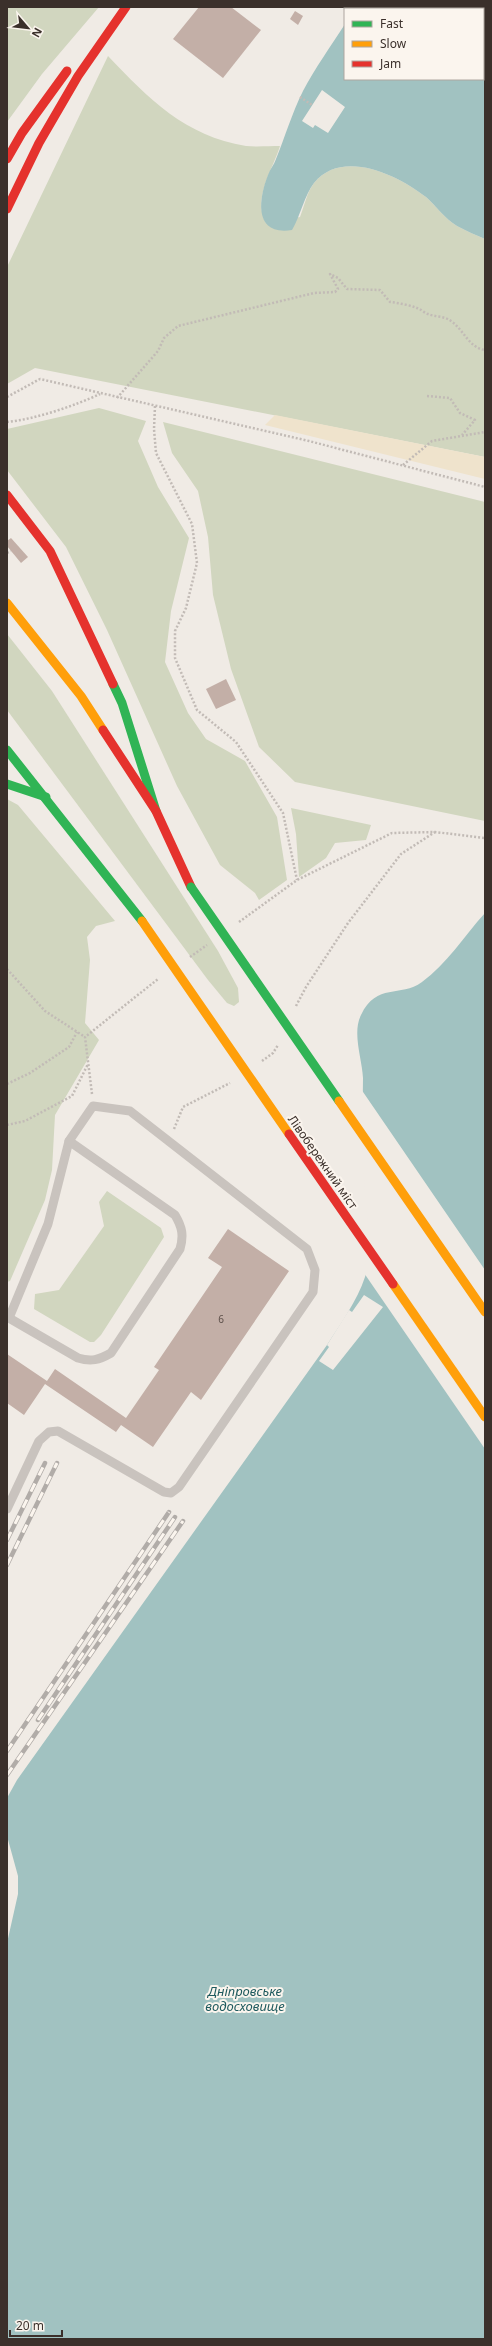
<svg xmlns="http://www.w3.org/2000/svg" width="492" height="2346" font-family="'Noto Sans',sans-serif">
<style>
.green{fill:#d1d6bf}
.sand{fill:#efe3cc}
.water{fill:#a1c2c1}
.pier{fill:#f0ebe5}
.building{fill:#c3afa7}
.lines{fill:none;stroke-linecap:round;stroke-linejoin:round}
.path{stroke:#c2bbb6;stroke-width:2.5;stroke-dasharray:2 2;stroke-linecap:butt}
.lane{stroke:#c9c3be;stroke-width:9}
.fast{stroke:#30b455;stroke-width:9}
.slow{stroke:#ff9f0a;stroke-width:9}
.jam{stroke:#e5322d;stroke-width:9}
.rail-casing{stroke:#b1aca8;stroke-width:4.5}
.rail{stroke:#fbf5ee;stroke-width:3;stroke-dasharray:9;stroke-linecap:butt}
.fast-bridge{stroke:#30b455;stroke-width:9}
.slow-bridge{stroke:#ff9f0a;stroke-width:9}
.jam-bridge{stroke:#e5322d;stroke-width:9}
.labels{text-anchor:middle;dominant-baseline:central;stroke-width:4;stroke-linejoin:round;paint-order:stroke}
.number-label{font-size:10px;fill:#5d504a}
.street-label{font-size:12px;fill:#3b302b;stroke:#fbf5ee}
.water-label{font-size:13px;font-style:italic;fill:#1f5a5e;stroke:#fbf5ee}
</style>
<rect width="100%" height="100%" fill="#f0ebe5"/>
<g class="green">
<polygon points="7,7 99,7 42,74 7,122"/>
<path d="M108 56C149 99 185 136 246 146 257 147 269 146 280 146 273 169 252 199 266 223L300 217C304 207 307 192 314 183 342 148 398 175 426 197 436 206 445 219 457 226 466 231 476 235 485 239V457L35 368 7 384V267Z"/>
<polygon points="99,408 146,421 138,441 158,487 189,538 171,611 165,662 188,713 206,739 245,761 277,817 287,880 259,900 255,893 220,865 177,786 107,630 66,547 7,470 7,429"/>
<polygon points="163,422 485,502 485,821 295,782 259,747 231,669 213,595 208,537 198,491 172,453"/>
<polygon points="7,634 52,691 218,951 238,988 239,1002 234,1006 227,1003 208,980 7,710"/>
<polygon points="7,799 18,805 115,921 96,926 87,937 90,960 85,1023 99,1040 55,1115 52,1170 45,1200 10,1281 7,1282"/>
<polygon points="291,808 371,825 366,840 335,843 326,858 299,877 296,834"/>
<polygon points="107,1191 161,1228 164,1237 101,1335 94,1342 90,1342 34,1309 35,1294 59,1290 104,1226 99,1202"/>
</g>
<polygon class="sand" points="275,415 485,457 485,479 265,425"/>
<g class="water">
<path d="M343 7H485V239C476 235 466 231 457 226 445 219 436 206 426 197 398 175 342 148 314 183 305 194 300 217 292 230 254 236 258 200 268 175 270 169 274 165 276 159 285 137 292 113 303 91 315 68 331 46 345 24V79H483V9H345V11Z"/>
<path d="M485 913V2339H7V1943L18 1894V1876L7 1836V1798L17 1780 327 1345C341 1323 357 1301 365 1277 378 1240 364 1170 362 1129 362 1112 363 1095 363 1078 362 1058 352 1033 361 1015 377 982 400 998 422 982 447 964 464 936 485 913Z"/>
</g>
<g class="pier">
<polygon points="322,90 345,107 328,133 315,125 313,128 302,121"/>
<polygon points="361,1089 485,1270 485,1449 364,1273 369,1242 360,1128"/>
<polygon points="364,1295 383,1307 333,1370 319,1361 329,1347 327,1345 349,1310 352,1312"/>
</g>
<g class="building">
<polygon points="199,7 231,7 261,30 223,78 173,39"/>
<polygon points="295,11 303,16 298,25 290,19"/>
<polygon points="11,538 28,557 21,563 7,546 7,541"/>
<polygon points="226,679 236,700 216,709 206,689"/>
<polygon points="228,1229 289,1271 201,1400 191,1392 153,1447 121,1425 116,1432 45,1384 24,1415 7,1403 7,1354 47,1381 55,1369 126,1418 159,1370 154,1367 222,1267 208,1258"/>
</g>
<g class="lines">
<g class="path">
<polyline points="300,97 312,105"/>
<polyline points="427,396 450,398 460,413 475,420 462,435"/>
<polyline points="7,397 40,379 309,441 485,487"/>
<path d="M117 398 158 351 164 338 178 326 314 293 335 292 338 289 330 274 338 278 347 289 380 290 390 302C399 303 409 305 417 308 421 309 424 313 428 314 435 317 445 316 451 321 464 330 469 348 485 350"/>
<polyline points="155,406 154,429 156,453 192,524 197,563 186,608 175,631 175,658 197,710 236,742 283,813 297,880"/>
<path d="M7 422C36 419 74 406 100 394"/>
<polyline points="403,465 432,441 485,432"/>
<polyline points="7,553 11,551"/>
<polyline points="239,922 297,880 392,833 435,832 485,838"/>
<polyline points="190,957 207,945"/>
<polyline points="7,969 45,1011 85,1037"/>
<polyline points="296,1006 306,987 348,923 401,854 435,832"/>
<polyline points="262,1061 273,1053 278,1045"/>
<polyline points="7,1084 30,1073 69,1047 77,1032"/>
<polyline points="92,1094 85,1037 158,979"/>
<polyline points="7,1125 25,1121 72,1096 88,1064"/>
<polyline points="174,1129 183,1107 230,1083"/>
</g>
<g class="lane">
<path d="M69 1141 175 1215C182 1227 184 1235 180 1249L111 1353C99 1360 91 1362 78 1358L9 1318 48 1224Z"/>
<polyline points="7,1509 39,1441 49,1432 58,1431 164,1492 171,1493 179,1487 313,1292 315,1270 307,1249 130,1111 93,1106 69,1141"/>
</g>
<g class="fast">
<polyline points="113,684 122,703 156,811"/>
<polyline points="7,750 142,921"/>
<polyline points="7,784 46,797"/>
</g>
<polyline class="slow" points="7,603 81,696 103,730"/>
<g class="jam">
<polyline points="7,159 22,133 67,71"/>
<polyline points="7,209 39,143 78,76 126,7"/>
<polyline points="7,495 50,551 113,684"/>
<polyline points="103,730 156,811 191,887"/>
</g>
<g class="rail-casing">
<g id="rail">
<polyline points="7,1540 45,1463"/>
<polyline points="7,1565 57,1463"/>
<polyline points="38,1720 175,1517"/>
<polyline points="7,1751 169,1512"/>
<polyline points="7,1775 183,1521"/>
</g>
</g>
<use href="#rail" class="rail"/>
<polyline class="fast-bridge" points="191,887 339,1101"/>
<g class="slow-bridge">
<polyline points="142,921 289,1134"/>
<polyline points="339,1101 485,1312"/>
<polyline points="393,1284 485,1417"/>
</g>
<polyline class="jam-bridge" points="289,1134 393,1284"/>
</g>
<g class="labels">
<g class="number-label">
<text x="221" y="1319">6</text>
</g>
<g class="street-label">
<text transform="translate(323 1162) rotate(55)">Лівобережний міст</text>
</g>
<g class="water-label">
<text x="245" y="1991">Дніпровське<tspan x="245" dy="15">водосховище</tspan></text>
</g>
</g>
<rect width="492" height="2346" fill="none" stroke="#3b302b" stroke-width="16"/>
<rect x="344" y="8" width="140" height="72" fill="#fbf5ee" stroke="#aea6a0"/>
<rect x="352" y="21" width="20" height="6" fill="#30b455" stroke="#aea6a0"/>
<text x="380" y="28" font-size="12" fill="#3b302b">Fast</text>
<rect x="352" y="41" width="20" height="6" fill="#ff9f0a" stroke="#aea6a0"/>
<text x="380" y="48" font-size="12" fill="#3b302b">Slow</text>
<rect x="352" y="61" width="20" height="6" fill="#e5322d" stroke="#aea6a0"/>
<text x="380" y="68" font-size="12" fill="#3b302b">Jam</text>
<g transform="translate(28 28) rotate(118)" stroke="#fbf5ee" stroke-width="3" paint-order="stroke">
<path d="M0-3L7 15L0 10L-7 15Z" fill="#3b302b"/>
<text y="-6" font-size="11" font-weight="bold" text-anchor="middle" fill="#3b302b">N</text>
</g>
<path d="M10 2330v6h52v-6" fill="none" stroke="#3b302b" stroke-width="2"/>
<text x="16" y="2330" font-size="12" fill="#3b302b" stroke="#fbf5ee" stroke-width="3" paint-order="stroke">20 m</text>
</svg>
